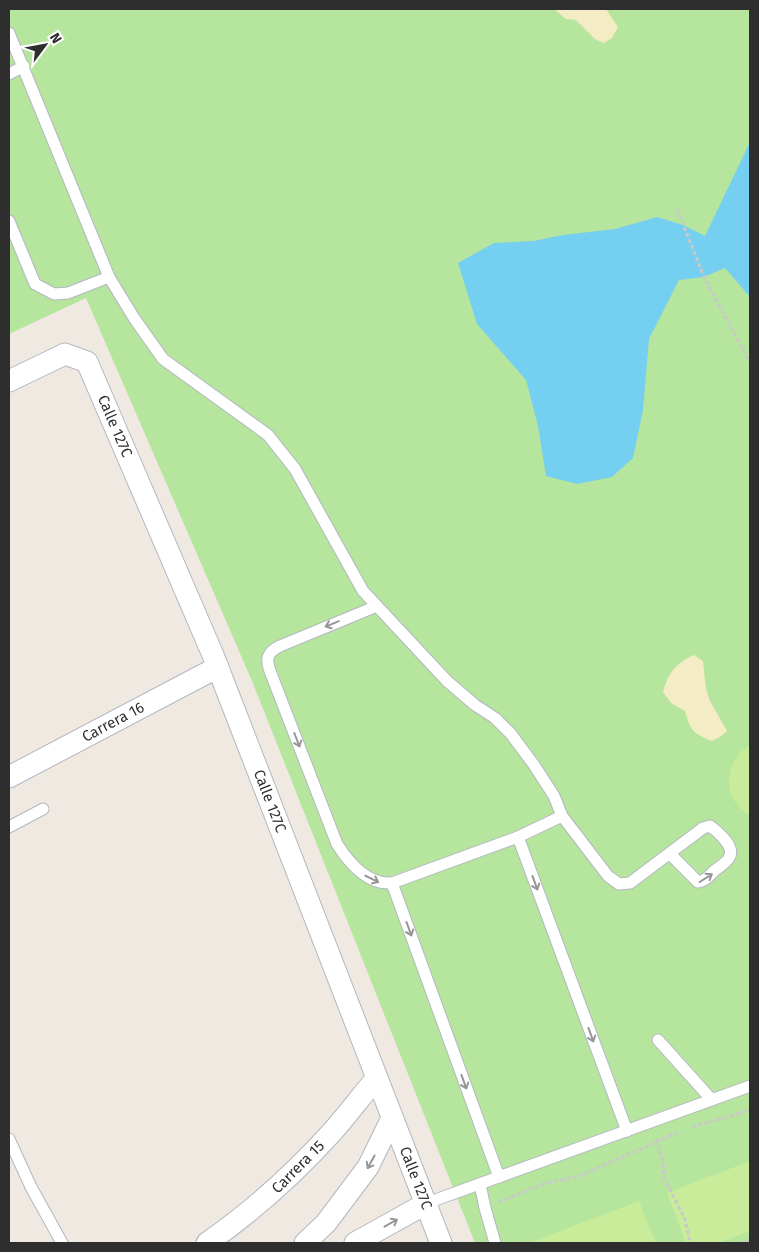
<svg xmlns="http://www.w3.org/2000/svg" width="759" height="1252" font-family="'Fira Sans',sans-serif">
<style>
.green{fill:#b6e59e}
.sand{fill:#f3ecc5}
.pitch{fill:#c9ec9a}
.water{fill:#75cff0}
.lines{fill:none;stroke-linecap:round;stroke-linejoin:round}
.lane-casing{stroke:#b4b7c1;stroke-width:13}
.street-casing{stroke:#b4b7c1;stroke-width:23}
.path{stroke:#c9c9c9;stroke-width:3;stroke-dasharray:4 2.5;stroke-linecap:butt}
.lane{stroke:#fff;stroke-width:11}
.street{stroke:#fff;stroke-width:21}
.oneway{stroke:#969696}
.labels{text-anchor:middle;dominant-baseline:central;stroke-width:5;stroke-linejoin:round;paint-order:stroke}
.street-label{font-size:15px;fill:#2e2e2e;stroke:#fff}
</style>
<rect width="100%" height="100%" fill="#efe9e1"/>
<polygon class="green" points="9,9 750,9 750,1243 475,1243 252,681 86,298 9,334"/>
<g class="sand">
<polygon points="554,9 606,9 618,27 612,38 604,43 595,39 576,20 566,19"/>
<path d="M694 655 703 661 706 689 710 701 727 731 720 737 712 741C694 734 690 731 685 711L671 703 663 692C668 673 676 663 694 655Z"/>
</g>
<g class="pitch">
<path d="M750 745V816C722 799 722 762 750 745Z"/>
<polygon points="750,1161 750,1231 718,1243 686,1243 667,1193"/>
<polygon points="639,1201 656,1243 529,1243"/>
</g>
<polygon class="water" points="750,142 750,297 725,268 704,277 679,280 649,339 643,410 633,458 612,477 577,484 546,476 538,426 526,380 477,324 458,263 494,243 534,241 563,235 615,229 657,217 683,225 705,236"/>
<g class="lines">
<g class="lane-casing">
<g id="lane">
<path d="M9 33 109 277 134 318 163 359 268 435 295 469 363 591 447 681 475 705 495 718 511 734 534 765 554 796 562 816 608 876 619 884 630 883 703 828 710 826C718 832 736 847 729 858 726 863 719 867 714 871 709 876 706 881 698 882L670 854"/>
<polyline points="9,74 24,66"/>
<polyline points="9,221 35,284 54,294 68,293 109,277"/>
<path d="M377 606 280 646C268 652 265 658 270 671L337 844C349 863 367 885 392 883L518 837 562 816"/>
<polyline points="9,827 43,809"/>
<polyline points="518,837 627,1131"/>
<polyline points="392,883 499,1177"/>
<polyline points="658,1040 712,1100"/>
<polyline points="9,1139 31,1187 62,1243"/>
<polyline points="480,1184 485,1208 495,1243"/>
<polyline points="427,1203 750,1086"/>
</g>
</g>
<g class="street-casing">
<g id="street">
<polyline points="9,381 65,354 87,362 213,655 441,1243"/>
<polyline points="9,777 218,667"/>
<path d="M207 1243C253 1211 295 1173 333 1131 348 1114 362 1095 377 1078"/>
<polyline points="305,1243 326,1223 368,1167 392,1118"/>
<polyline points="355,1243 427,1203"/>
</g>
</g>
<g class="path">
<polyline points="677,209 704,277 750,363"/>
<polyline points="692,1127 750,1110"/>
<polyline points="656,1139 663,1161 664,1178 685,1219 690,1243"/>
<polyline points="499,1202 543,1184 582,1175 679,1132"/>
<polyline points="741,1243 750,1240"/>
</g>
<use href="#lane" class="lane"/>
<use href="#street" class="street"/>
</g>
<defs><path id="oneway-shaft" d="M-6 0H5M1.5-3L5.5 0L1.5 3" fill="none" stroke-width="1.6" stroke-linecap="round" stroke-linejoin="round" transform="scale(1.25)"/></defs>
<g class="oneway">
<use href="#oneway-shaft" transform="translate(332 624) rotate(158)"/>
<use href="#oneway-shaft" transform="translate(297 740) rotate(69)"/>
<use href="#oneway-shaft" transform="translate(706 878) rotate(-32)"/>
<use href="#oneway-shaft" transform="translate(372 879) rotate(26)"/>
<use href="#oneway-shaft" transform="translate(535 883) rotate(70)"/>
<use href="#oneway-shaft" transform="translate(409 929) rotate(70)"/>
<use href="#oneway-shaft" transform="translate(591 1035) rotate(70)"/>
<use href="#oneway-shaft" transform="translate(464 1082) rotate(70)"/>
<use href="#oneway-shaft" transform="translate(371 1162) rotate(119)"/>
<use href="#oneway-shaft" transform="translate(391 1223) rotate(-29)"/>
</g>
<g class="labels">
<g class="street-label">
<text transform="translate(115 426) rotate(67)">Calle 127C</text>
<text transform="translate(113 722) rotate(-28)">Carrera 16</text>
<text transform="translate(270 801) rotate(69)">Calle 127C</text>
<text transform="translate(298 1167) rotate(-45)">Carrera 15</text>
<text transform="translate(416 1178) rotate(69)">Calle 127C</text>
</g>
</g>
<rect width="759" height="1252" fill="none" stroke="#2e2e2e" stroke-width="20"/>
<g transform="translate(45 45) rotate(58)" stroke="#ffffff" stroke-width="4" paint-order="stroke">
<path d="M0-4L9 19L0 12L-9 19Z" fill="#2e2e2e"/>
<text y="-8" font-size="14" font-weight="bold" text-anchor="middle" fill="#2e2e2e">N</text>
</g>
</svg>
